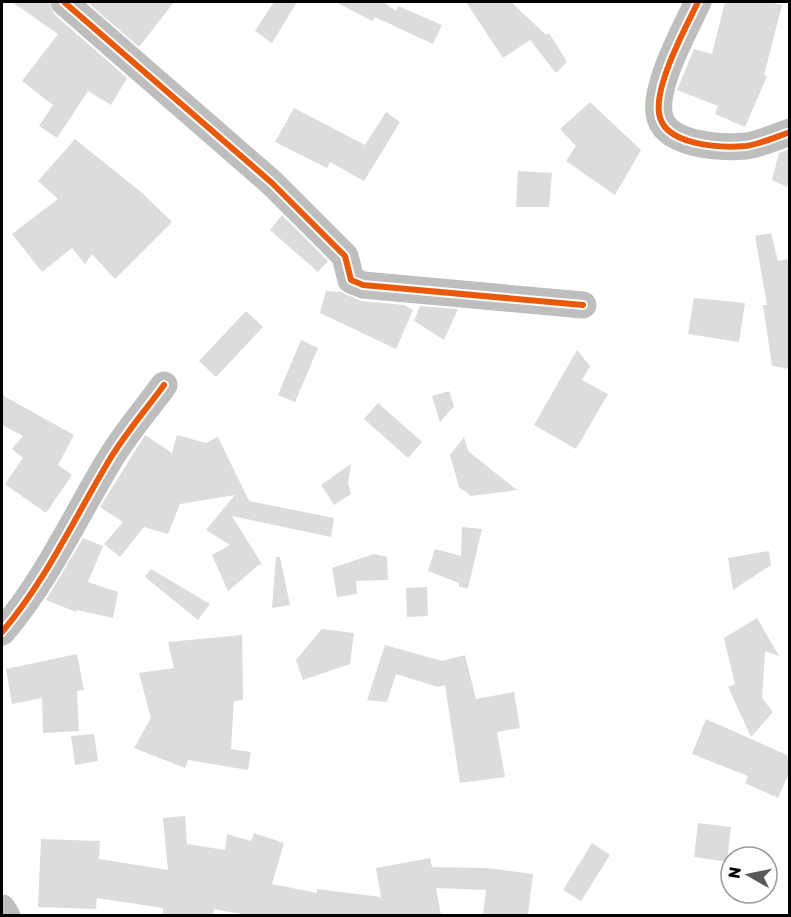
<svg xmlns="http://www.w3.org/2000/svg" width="791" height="917" font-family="Rubik,sans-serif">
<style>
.building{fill:#dcdcdc}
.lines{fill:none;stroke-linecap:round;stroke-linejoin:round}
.minor{stroke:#bebebe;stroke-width:27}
.cycleway-casing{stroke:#fff;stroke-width:10}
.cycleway{stroke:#e8590c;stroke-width:6}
</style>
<rect width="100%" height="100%" fill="#fff"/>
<g class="building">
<polygon points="12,2 49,2 54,14 127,78 111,105 88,91 57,138 39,126 53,105 22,81 58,34"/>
<polygon points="87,2 174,2 139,47"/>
<polygon points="274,2 297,2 272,43 255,31"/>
<polygon points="336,2 386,2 385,3 396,11 398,6 442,25 433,44 375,17 372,21"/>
<polygon points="466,2 511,2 546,35 549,33 567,62 556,73 530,40 503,58"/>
<polygon points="725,2 769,2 782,5 764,75 767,76 745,127 715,114 718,106 677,90 694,49 712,54"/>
<polygon points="590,102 641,150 615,195 566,161 576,146 560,129"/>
<polygon points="294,108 365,145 386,112 400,122 364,181 330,162 327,168 275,142"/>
<polygon points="75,139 141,192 172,222 115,279 92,254 85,264 72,248 42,272 12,234 58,199 38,181"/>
<polygon points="789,149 789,188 772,180 779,153"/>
<polygon points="518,171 552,173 549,207 516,207"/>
<polygon points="282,215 328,261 318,272 270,230"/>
<polygon points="771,233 778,261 789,259 789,369 772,366 763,305 767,305 755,236"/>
<polygon points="326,291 341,292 361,301 404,305 413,310 396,349 320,313"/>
<polygon points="694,298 745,303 739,342 688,334"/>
<polygon points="420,306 458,309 444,340 414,321"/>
<polygon points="246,311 263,327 216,377 199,361"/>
<polygon points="301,340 318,348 295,402 278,395"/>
<polygon points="577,350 590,366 582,380 608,394 576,449 534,425"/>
<polygon points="449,391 454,406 440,422 432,396"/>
<polygon points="2,395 74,435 58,465 72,475 46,513 5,484 23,458 12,449 23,436 2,425"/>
<polygon points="378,403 422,442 408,458 364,419"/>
<polygon points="145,435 172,453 177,435 206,443 218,437 249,501 334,518 331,537 232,516 263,566 260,564 228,591 212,555 230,545 206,530 235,495 180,504 168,534 144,527 120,557 104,544 123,522 100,507"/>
<polygon points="464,437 468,451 517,490 471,496 459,487 450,455"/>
<polygon points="351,464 348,483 351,494 334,505 321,485"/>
<polygon points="462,527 482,529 468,588 459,587 459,583 428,571 435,549 461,556"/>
<polygon points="83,538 103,546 88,582 118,592 113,618 77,610 76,612 46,600"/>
<polygon points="769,551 771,565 733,590 728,558"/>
<polygon points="374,554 387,557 388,580 356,581 357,594 337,597 332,568"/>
<polygon points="276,557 280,557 290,605 272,608"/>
<polygon points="151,569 210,604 198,620 145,577"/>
<polygon points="427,587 428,616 407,617 406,588"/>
<polygon points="757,618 779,656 765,651 762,698 773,712 751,737 728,687 735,684 724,638"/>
<polygon points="322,629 354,633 350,664 303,680 296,660"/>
<polygon points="242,635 243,700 234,701 231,749 251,752 248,770 188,760 185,768 134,748 151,718 139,673 174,668 168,642"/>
<polygon points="385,645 442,661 465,655 476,699 514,692 520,728 497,732 505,777 460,783 445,685 438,687 396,674 387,702 367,700"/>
<polygon points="77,654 84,690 77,691 79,731 43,733 42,698 12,704 6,669"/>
<polygon points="706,719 789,756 789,773 778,798 745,783 748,776 692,754"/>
<polygon points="94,734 98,761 75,765 71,736"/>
<polygon points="185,816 187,844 225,850 227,834 251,841 254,833 284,843 272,884 317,893 317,889 381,897 376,868 430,858 432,867 487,868 533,874 528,915 483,915 486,890 436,888 441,915 247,915 214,909 213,915 191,915 163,914 163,908 97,898 96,909 38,907 41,839 100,841 99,859 168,870 163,818"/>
<polygon points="698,823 731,827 727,862 694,857"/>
<polygon points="592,843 610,855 581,901 563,890"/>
</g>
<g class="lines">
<g class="minor">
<polyline points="64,2 272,183 345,256 351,280 363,285 583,305"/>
<path d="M698 2C685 29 655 84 659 113 663 146 721 148 746 146 760 144 776 137 790 132"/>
<path d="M2 632C45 582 73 521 107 464 123 436 145 411 164 385"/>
<polyline points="2,908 7,916"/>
</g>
<g class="cycleway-casing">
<g id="cycleway">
<polyline points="64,2 272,183 345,256 351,280 363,285 583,305"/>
<path d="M698 2C685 29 655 84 659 113 663 146 721 148 746 146 760 144 776 137 790 132"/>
<path d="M2 632C45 582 73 521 107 464 123 436 145 411 164 385"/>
</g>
</g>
<use href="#cycleway" class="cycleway"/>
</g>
<rect width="791" height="917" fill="none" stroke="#000000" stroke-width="6"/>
<g transform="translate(749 875) rotate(279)"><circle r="28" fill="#ffffff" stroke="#999999" stroke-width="1.5"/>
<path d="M0-4.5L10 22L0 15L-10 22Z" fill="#595959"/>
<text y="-9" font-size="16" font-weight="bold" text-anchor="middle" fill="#000000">N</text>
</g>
</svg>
